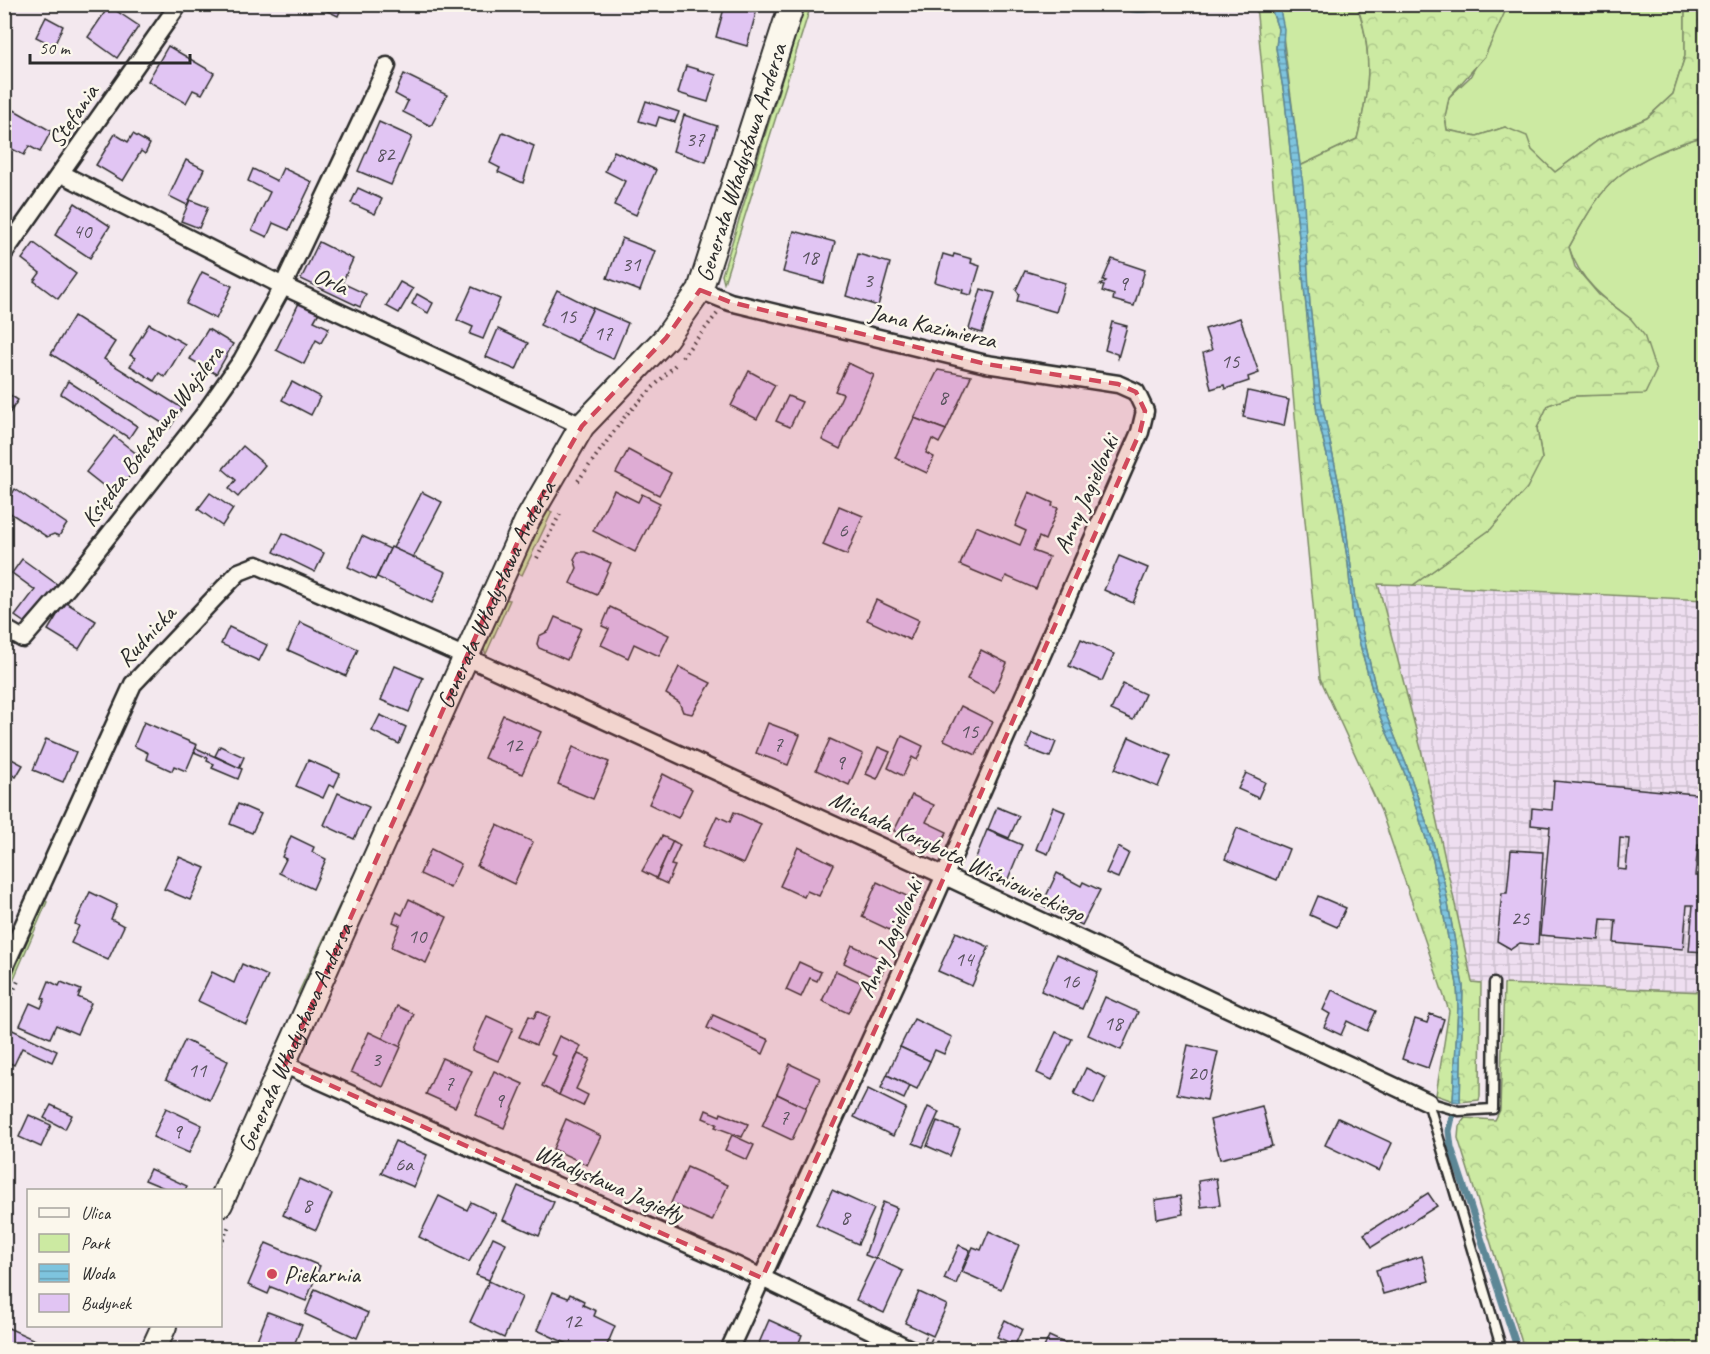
<svg xmlns="http://www.w3.org/2000/svg" width="1710" height="1354" font-family="Caveat,sans-serif">
<style>
.industrial{fill:url(#industrial-grid)}
.green{fill:#cceaa2;stroke:#7c8a66;stroke-width:1.5}
.forest{fill:url(#forest-crowns);stroke:#7c8a66;stroke-width:1.5}
.water{fill:url(#water-rules);stroke:#5d8796;stroke-width:1.5}
.lines{fill:none;stroke-linecap:round;stroke-linejoin:round}
.stream{stroke:#5d8796;stroke-width:7}
.building{fill:#e1c5f3;stroke:#2b2b2b;stroke-width:1.5;fill-rule:evenodd}
.lane-casing{stroke:#2b2b2b;stroke-width:13}
.street-casing{stroke:#2b2b2b;stroke-width:21}
.secondary-casing{stroke:#2b2b2b;stroke-width:28}
.path{stroke:#2b2b2b;stroke-width:4;stroke-dasharray:1.5 4.5;stroke-linecap:butt}
.lane{stroke:#fbf7ec;stroke-width:8}
.street{stroke:#fbf7ec;stroke-width:16}
.secondary{stroke:#fbf7ec;stroke-width:24}
.marked{fill:#d1495b;fill-opacity:0.2;stroke:#d1495b;stroke-width:4.5;stroke-dasharray:12 8;stroke-linejoin:round}
.poi-dot{fill:#d1495b;stroke:#fbf7ec;stroke-width:2}
.labels{text-anchor:middle;dominant-baseline:central;stroke-width:5;stroke-linejoin:round;paint-order:stroke}
.number-label{font-size:21px;fill:#58525d}
.street-label{font-size:24px;fill:#2b2b2b;stroke:#fbf7ec}
.poi-label{font-size:24px;fill:#2b2b2b;stroke:#fbf7ec;text-anchor:start}
</style>
<defs>
<pattern id="industrial-grid" width="8" height="8" patternUnits="userSpaceOnUse" patternTransform="scale(1.5)"><rect width="8" height="8" fill="#eedef0"/><path d="M0 4h8M4 0v8" fill="none" stroke="#ccbfce"/></pattern>
<pattern id="forest-crowns" width="20" height="18" patternUnits="userSpaceOnUse" patternTransform="scale(1.5)"><rect width="20" height="18" fill="#cceaa2"/><path d="M2 6a3 3 0 1 1 6 0M12 15a3 3 0 1 1 6 0" fill="none" stroke="#afc98c"/></pattern>
<pattern id="water-rules" width="6" height="5" patternUnits="userSpaceOnUse" patternTransform="scale(1.5)"><rect width="6" height="5" fill="#7ec4de"/><path d="M0 2.5h6" fill="none" stroke="#679fb4"/></pattern>
</defs>
<rect width="100%" height="100%" fill="#f3e8ee"/>
<filter id="ink" filterUnits="userSpaceOnUse"><feTurbulence type="fractalNoise" baseFrequency=".0167" numOctaves="2"/><feDisplacementMap in="SourceGraphic" scale="12" xChannelSelector="R" yChannelSelector="G"/><feConvolveMatrix kernelMatrix="1 2 1 2 8 2 1 2 1" color-interpolation-filters="sRGB"/></filter>
<g filter="url(#ink)">
<polygon class="industrial" points="1378,584 1705,600 1705,992 1472,982 1421,749"/>
<g class="green">
<polygon points="805,5 811,5 724,283 722,275"/>
<path d="M1279 5H1357C1374 52 1369 92 1357 139L1300 166Z"/>
<polygon points="1508,5 1685,5 1685,56 1673,94 1647,118 1600,139 1555,172 1505,127 1477,136 1447,130 1445,117 1449,97 1470,77"/>
<path d="M1705 136V600L1413 585 1491 529 1542 459 1537 428 1548 405 1574 396 1645 393 1631 319C1604 299 1579 280 1569 247 1583 222 1598 192 1620 175 1645 156 1676 144 1705 136Z"/>
<polygon points="547,510 552,512 522,575 517,573"/>
<polygon points="505,599 510,600 486,654 483,647"/>
<polygon points="353,876 356,877 302,996 298,994"/>
<polygon points="45,900 47,902 5,999 5,992"/>
</g>
<g class="forest">
<polygon points="1256,5 1270,5 1278,29 1276,48 1285,100 1317,414 1337,497 1348,563 1353,618 1378,712 1405,774 1433,860 1457,984 1458,1007 1453,1101 1436,1095 1449,1011 1381,811 1320,678"/>
<path d="M1357 5H1508L1485 56 1449 97 1445 117 1447 130 1477 136 1505 127 1527 136 1532 150 1555 172 1600 139 1647 118 1673 94 1685 56V5H1705V136C1676 144 1645 156 1620 175 1598 192 1583 222 1569 247L1575 267 1599 295 1631 319 1644 335 1656 371 1645 394 1574 396 1548 405 1537 428 1542 459 1527 488 1491 529 1413 585 1378 584 1421 749 1472 982 1481 983 1480 1097 1479 1100 1460 1102 1463 986 1444 882 1432 838 1406 764 1376 690 1355 599 1343 503 1321 400 1310 306 1300 166 1357 139C1369 92 1374 52 1357 5Z"/>
<polygon points="1504,984 1705,992 1705,1349 1524,1349 1458,1138 1459,1126 1465,1118 1495,1120 1500,1110"/>
</g>
<g class="water">
<path d="M1120 5H1159L1153 11C1140 13 1129 14 1120 5Z"/>
<polygon points="1270,5 1279,5 1284,29 1283,45 1303,185 1310,306 1321,400 1343,503 1355,599 1376,690 1406,764 1432,838 1444,882 1463,986 1460,1102 1453,1101 1458,1007 1457,984 1433,860 1405,774 1378,712 1353,618 1348,563 1337,497 1317,414 1285,100 1276,48 1278,29"/>
</g>
<g class="lines">
<polyline class="stream" points="1452,1117 1449,1131 1451,1147 1518,1350"/>
</g>
<g class="building">
<polygon points="323,4 343,4 338,16 321,8"/>
<polygon points="725,5 756,13 747,46 716,37"/>
<polygon points="109,6 139,26 117,58 88,37"/>
<polygon points="46,17 63,26 54,46 36,37"/>
<polygon points="168,46 214,73 202,94 193,90 186,103 148,81"/>
<polygon points="686,66 716,75 708,102 678,93"/>
<polygon points="404,74 447,95 431,126 403,112 408,101 395,94"/>
<polygon points="646,101 679,112 675,122 659,117 656,126 639,121"/>
<polygon points="9,107 51,131 40,152 29,146 24,155 4,145 4,115"/>
<polygon points="684,115 717,126 706,162 673,151"/>
<polygon points="379,122 412,137 391,185 358,171"/>
<polygon points="503,132 534,146 523,183 498,172 500,168 490,163"/>
<polygon points="115,134 128,142 133,134 150,144 145,154 141,151 123,181 96,165"/>
<polygon points="614,151 656,170 636,215 614,205 625,181 605,171"/>
<polygon points="186,160 204,169 187,205 169,196"/>
<polygon points="283,168 312,182 289,230 273,223 267,237 252,230 270,192 248,181 253,169 277,181"/>
<polygon points="358,188 382,199 375,214 351,203"/>
<polygon points="190,200 208,207 199,228 181,221"/>
<polygon points="75,203 110,226 90,258 55,235"/>
<polygon points="794,231 835,242 824,283 783,272"/>
<polygon points="622,238 655,251 640,291 607,278"/>
<polygon points="319,242 353,259 342,283 366,294 360,307 301,279"/>
<polygon points="34,243 76,274 58,299 34,281 40,273 22,259"/>
<polygon points="858,254 890,263 878,306 846,296"/>
<polygon points="943,254 953,257 954,254 972,259 971,263 980,266 971,295 962,293 963,290 935,282"/>
<polygon points="1112,259 1145,270 1134,306 1113,300 1114,295 1102,291 1104,286 1100,285 1106,281 1103,280"/>
<polygon points="1025,271 1065,283 1056,312 1017,301 1019,294 1016,290"/>
<polygon points="202,272 232,286 216,319 186,304"/>
<polygon points="400,282 413,289 399,313 386,306"/>
<polygon points="472,287 500,299 483,339 470,334 473,327 457,320"/>
<polygon points="981,289 995,293 982,333 969,329"/>
<polygon points="557,290 593,308 577,342 540,325"/>
<polygon points="417,294 433,303 428,313 412,304"/>
<polygon points="301,299 321,309 314,321 329,328 321,343 316,340 304,364 276,350"/>
<polygon points="593,308 628,323 613,359 577,342"/>
<polygon points="74,316 115,342 104,359 182,408 170,428 51,354"/>
<polygon points="1240,318 1259,373 1248,377 1249,381 1225,389 1224,385 1211,389 1203,353 1212,350 1205,329"/>
<polygon points="1112,322 1127,326 1118,358 1117,354 1105,350"/>
<polygon points="149,324 185,344 165,377 159,373 154,381 130,366 135,358 130,355"/>
<polygon points="208,329 233,344 216,374 190,359"/>
<polygon points="498,329 528,343 516,370 486,357"/>
<polygon points="848,363 874,375 840,449 822,440 843,394 835,391"/>
<polygon points="938,370 971,376 946,430 914,418"/>
<polygon points="749,371 775,385 757,419 731,406"/>
<polygon points="68,381 137,426 129,438 61,394"/>
<polygon points="292,382 320,397 311,415 282,400"/>
<polygon points="4,391 18,400 9,414 4,411"/>
<polygon points="1248,391 1289,400 1284,426 1243,417"/>
<polygon points="788,396 802,402 790,427 776,421"/>
<polygon points="914,418 946,430 939,443 932,439 926,453 934,457 927,473 895,458"/>
<polygon points="114,436 143,459 115,495 86,472"/>
<polygon points="243,446 265,465 238,497 229,489 236,480 223,469"/>
<polygon points="628,450 671,473 659,495 616,473"/>
<polygon points="15,489 67,524 59,536 54,534 47,537 4,509"/>
<polygon points="614,490 638,502 642,494 660,503 635,552 593,531"/>
<polygon points="422,492 442,502 413,558 393,548"/>
<polygon points="1029,492 1053,503 1052,506 1058,508 1045,540 1039,537 1033,551 1049,557 1036,589 1006,576 1003,583 960,565 976,526 1020,545 1026,531 1015,526"/>
<polygon points="210,493 233,509 222,526 198,509"/>
<polygon points="839,506 863,516 847,555 823,545"/>
<polygon points="283,533 324,553 315,572 274,552"/>
<polygon points="362,536 390,549 375,580 348,567"/>
<polygon points="391,547 446,572 432,603 377,577"/>
<polygon points="578,552 585,552 611,563 597,595 570,583 577,568 574,559"/>
<polygon points="1119,556 1148,568 1133,603 1104,590"/>
<polygon points="22,559 58,585 28,625 15,616 35,590 12,573"/>
<polygon points="876,600 919,620 910,640 867,620"/>
<polygon points="65,602 96,621 79,649 48,630"/>
<polygon points="610,607 669,635 659,656 634,644 628,658 601,645 609,629 602,626"/>
<polygon points="555,617 581,628 567,660 539,648 537,644 539,636 549,631"/>
<polygon points="300,622 358,649 346,676 288,650"/>
<polygon points="229,627 267,645 259,661 221,644"/>
<polygon points="1081,639 1114,654 1102,681 1069,666"/>
<polygon points="981,650 1007,663 994,692 967,679"/>
<polygon points="395,666 423,678 409,712 381,700"/>
<polygon points="679,667 711,683 692,714 683,712 679,702 666,694"/>
<polygon points="1123,684 1145,694 1133,720 1111,710"/>
<polygon points="961,706 993,722 976,755 944,740"/>
<polygon points="380,715 406,727 399,744 372,731"/>
<polygon points="503,715 541,732 522,774 484,758"/>
<polygon points="144,722 197,745 186,771 174,766 172,771 146,759 148,753 134,746"/>
<polygon points="768,723 800,735 788,765 756,753"/>
<polygon points="1032,733 1056,742 1050,757 1026,748"/>
<polygon points="902,736 923,746 917,760 912,757 903,776 888,768"/>
<polygon points="1129,737 1171,756 1158,787 1115,769"/>
<polygon points="46,739 76,752 63,782 33,770"/>
<polygon points="830,739 863,754 849,785 816,770"/>
<polygon points="220,746 244,757 239,768 215,756"/>
<polygon points="573,747 609,762 593,799 558,784"/>
<polygon points="878,747 890,752 877,779 866,774"/>
<polygon points="196,748 242,769 238,779 212,768 214,764 207,761 208,758 194,752"/>
<polygon points="4,755 23,765 16,777 4,771"/>
<polygon points="308,760 340,774 334,787 329,785 323,798 296,786"/>
<polygon points="1246,773 1265,782 1258,798 1238,789"/>
<polygon points="663,774 692,789 678,818 649,804"/>
<path d="M1554 781 1706 795V845H1698L1695 876H1703L1706 853V952L1689 951 1693 905H1687L1683 949 1614 943 1616 920 1601 919 1599 940 1540 935 1550 827 1531 825 1532 808 1552 810ZM1620 838 1629 839 1626 870 1618 869Z"/>
<polygon points="338,793 369,807 354,839 324,825"/>
<polygon points="912,795 934,805 926,822 947,832 940,845 930,848 894,831"/>
<polygon points="238,804 261,814 252,833 230,824"/>
<polygon points="997,807 1019,816 1009,838 988,829"/>
<polygon points="1053,807 1065,812 1048,854 1036,849"/>
<polygon points="734,812 761,824 743,864 703,846 717,816 730,822"/>
<polygon points="497,825 533,842 514,884 477,866"/>
<polygon points="1237,828 1289,849 1277,880 1225,859"/>
<polygon points="987,830 1022,845 1005,886 971,870"/>
<polygon points="291,836 314,847 312,852 326,859 313,889 279,873 286,859 282,857"/>
<polygon points="662,836 673,841 656,878 642,871"/>
<polygon points="673,841 680,845 671,865 675,866 667,884 656,879"/>
<polygon points="798,847 834,864 819,896 807,891 804,897 780,886"/>
<polygon points="1118,847 1129,853 1118,878 1106,873"/>
<polygon points="431,849 461,864 450,888 420,874"/>
<polygon points="1511,850 1543,852 1538,945 1520,943 1511,949 1497,941 1502,893 1507,893"/>
<polygon points="179,857 205,868 190,900 164,889"/>
<polygon points="1057,873 1081,886 1083,882 1100,890 1082,925 1042,905"/>
<polygon points="877,882 909,897 894,932 862,917"/>
<polygon points="90,892 117,905 111,919 124,926 108,960 71,943 79,926 75,924"/>
<polygon points="1318,896 1346,908 1337,927 1310,915"/>
<polygon points="409,899 447,917 426,963 391,947 400,925 393,922 397,912 402,915"/>
<polygon points="956,932 989,947 972,986 938,971"/>
<polygon points="852,945 887,962 879,980 844,963"/>
<polygon points="1057,954 1098,972 1082,1009 1041,991"/>
<polygon points="799,962 821,972 817,981 810,978 801,997 786,990"/>
<polygon points="242,964 268,976 246,1024 198,1001 212,972 234,983"/>
<polygon points="836,971 862,983 848,1013 822,1001"/>
<polygon points="49,981 59,986 61,982 81,990 78,997 91,1003 77,1034 56,1025 50,1038 20,1025 30,1003 41,1008 45,999 42,998"/>
<polygon points="1332,990 1376,1011 1367,1031 1347,1021 1341,1035 1324,1027 1330,1014 1323,1010"/>
<polygon points="1105,997 1138,1012 1121,1050 1088,1035"/>
<polygon points="397,1006 414,1014 399,1048 382,1040"/>
<polygon points="537,1011 550,1017 536,1045 519,1037 529,1016 534,1018"/>
<polygon points="1430,1014 1444,1019 1428,1068 1402,1059 1415,1019 1427,1023"/>
<polygon points="713,1015 769,1040 763,1054 707,1028"/>
<polygon points="487,1016 513,1028 498,1061 472,1050"/>
<polygon points="914,1019 952,1037 944,1054 935,1050 930,1061 900,1047"/>
<polygon points="4,1026 57,1051 52,1062 22,1048 14,1065 4,1060"/>
<polygon points="369,1032 401,1047 383,1087 351,1072"/>
<polygon points="1056,1032 1072,1039 1052,1080 1037,1073"/>
<polygon points="559,1036 581,1046 559,1095 542,1086 556,1056 551,1054"/>
<polygon points="185,1040 228,1061 210,1100 166,1079"/>
<polygon points="1188,1045 1218,1052 1207,1100 1177,1094"/>
<polygon points="900,1047 930,1061 917,1089 887,1075"/>
<polygon points="578,1054 590,1059 576,1089 588,1095 583,1106 559,1095"/>
<polygon points="442,1058 472,1071 455,1107 426,1094"/>
<polygon points="790,1064 820,1078 806,1108 777,1094"/>
<polygon points="1086,1068 1106,1078 1094,1104 1074,1094"/>
<polygon points="494,1071 523,1084 504,1128 475,1115"/>
<polygon points="887,1075 910,1086 904,1099 881,1088"/>
<polygon points="868,1089 906,1108 893,1136 854,1117"/>
<polygon points="777,1094 806,1108 792,1140 762,1126"/>
<polygon points="51,1105 72,1115 65,1129 44,1118"/>
<polygon points="1262,1106 1272,1146 1220,1159 1210,1120"/>
<polygon points="928,1107 939,1112 923,1147 913,1143"/>
<polygon points="166,1108 202,1125 189,1153 153,1137"/>
<polygon points="706,1110 720,1116 721,1113 748,1124 742,1137 715,1127 717,1124 703,1118"/>
<polygon points="4,1115 12,1118 4,1137"/>
<polygon points="29,1115 51,1125 41,1147 19,1137"/>
<polygon points="1338,1118 1392,1143 1379,1171 1325,1145"/>
<polygon points="566,1119 601,1136 587,1165 553,1149"/>
<polygon points="937,1121 960,1130 950,1156 927,1146"/>
<polygon points="732,1135 754,1145 747,1160 725,1150"/>
<polygon points="395,1141 427,1155 414,1187 381,1173"/>
<polygon points="687,1167 728,1185 712,1221 671,1203"/>
<polygon points="150,1169 187,1186 185,1190 169,1190 145,1180"/>
<polygon points="1216,1178 1220,1205 1201,1207 1198,1181"/>
<polygon points="299,1179 332,1194 316,1230 283,1215"/>
<polygon points="518,1186 554,1202 539,1236 503,1220"/>
<polygon points="832,1190 874,1209 858,1244 816,1225"/>
<polygon points="1428,1193 1437,1206 1372,1247 1364,1234"/>
<polygon points="439,1196 467,1210 471,1202 496,1214 469,1262 419,1237"/>
<polygon points="1180,1196 1183,1214 1157,1219 1155,1200"/>
<polygon points="883,1202 897,1208 875,1259 865,1255"/>
<polygon points="989,1231 1019,1245 1001,1289 962,1272 973,1247 981,1250"/>
<polygon points="493,1237 506,1243 489,1280 476,1275"/>
<polygon points="266,1243 320,1266 306,1301 271,1287 268,1294 248,1285"/>
<polygon points="959,1245 970,1250 956,1284 944,1279"/>
<polygon points="1422,1256 1429,1281 1383,1294 1376,1270"/>
<polygon points="876,1258 903,1271 884,1313 856,1300"/>
<polygon points="489,1281 522,1297 504,1338 470,1322"/>
<polygon points="315,1289 368,1313 357,1338 305,1314"/>
<polygon points="553,1292 568,1298 570,1294 584,1301 583,1305 596,1311 594,1316 615,1326 605,1350 592,1350 584,1346 581,1350 537,1330"/>
<polygon points="919,1292 947,1305 933,1336 905,1323"/>
<polygon points="268,1312 302,1325 292,1350 253,1350"/>
<polygon points="769,1320 802,1335 796,1350 756,1350"/>
<polygon points="1005,1320 1022,1329 1015,1345 997,1337"/>
<polygon points="4,1326 35,1340 30,1350 4,1350"/>
<polygon points="1049,1336 1077,1349 1077,1350 1043,1350"/>
<polygon points="81,1343 96,1350 77,1350"/>
</g>
<g class="lines">
<g class="lane-casing">
<g id="lane">
<polyline points="1428,1102 1502,1350"/>
<polyline points="1428,1102 1459,1111 1493,1109 1494,983"/>
</g>
</g>
<g class="street-casing">
<g id="street">
<polyline points="62,174 283,286 582,426"/>
<polyline points="4,253 179,4"/>
<polyline points="700,290 730,302 986,364 1118,384 1136,392 1145,411 1140,432 930,909 729,1350"/>
<polyline points="4,628 23,639 67,588 202,417 242,360 283,286 387,66"/>
<polyline points="4,968 133,684 239,572 257,565 484,665 945,876 1428,1102"/>
<polyline points="285,1065 735,1265 912,1350"/>
</g>
</g>
<g class="secondary-casing">
<g id="secondary">
<path id="s1" d="M220 1204 527 521 582 426 666 338 700 290 792 4"/>
<polyline points="153,1350 164,1326"/>
</g>
</g>
<g class="path">
<polyline points="682,357 717,314"/>
<polyline points="578,481 626,415 677,363"/>
<polyline points="537,558 560,514"/>
<polyline points="4,1010 18,981"/>
<polyline points="220,1245 230,1224"/>
<polyline points="925,1337 952,1350"/>
</g>
<use href="#lane" class="lane"/>
<use href="#street" class="street"/>
<use href="#secondary" class="secondary"/>
</g>
</g>
<path class="marked" d="M700 290 730 302 986 364 1118 384 1136 392 1145 411 1140 432 930 909 762 1278 285 1065 527 521 582 426 666 338Z"/>
<circle class="poi-dot" cx="272" cy="1274" r="6"/>
<g class="labels">
<g class="number-label">
<text x="695" y="139">37</text>
<text x="385" y="154">82</text>
<text x="82" y="231">40</text>
<text x="809" y="257">18</text>
<text x="631" y="264">31</text>
<text x="868" y="280">3</text>
<text x="1123" y="283">9</text>
<text x="567" y="316">15</text>
<text x="603" y="333">17</text>
<text x="1230" y="361">15</text>
<text x="943" y="397">8</text>
<text x="843" y="530">6</text>
<text x="969" y="731">15</text>
<text x="778" y="744">7</text>
<text x="513" y="745">12</text>
<text x="840" y="762">9</text>
<text x="1520" y="918">25</text>
<text x="417" y="936">10</text>
<text x="964" y="959">14</text>
<text x="1070" y="981">16</text>
<text x="1113" y="1023">18</text>
<text x="376" y="1059">3</text>
<text x="197" y="1070">11</text>
<text x="1197" y="1073">20</text>
<text x="449" y="1083">7</text>
<text x="499" y="1100">9</text>
<text x="784" y="1117">7</text>
<text x="177" y="1131">9</text>
<text x="404" y="1164">6a</text>
<text x="307" y="1205">8</text>
<text x="845" y="1217">8</text>
<text x="572" y="1321">12</text>
</g>
<g class="street-label">
<text transform="translate(73 116) rotate(-56)">Stefania</text>
<text stroke="none"><textPath href="#s1" startOffset="1173">Generała Władysława Andersa</textPath></text>
<text transform="translate(331 281) rotate(25)">Orla</text>
<text transform="translate(933 326) rotate(13)">Jana Kazimierza</text>
<text transform="translate(152 436) rotate(-53)">Księdza Bolesława Wajzlera</text>
<text transform="translate(1086 494) rotate(-66)">Anny Jagiellonki</text>
<text stroke="none"><textPath href="#s1" startOffset="669">Generała Władysława Andersa</textPath></text>
<text transform="translate(146 636) rotate(-47)">Rudnicka</text>
<text transform="translate(957 856) rotate(25)">Michała Korybuta Wiśniowieckiego</text>
<text transform="translate(890 938) rotate(-66)">Anny Jagiellonki</text>
<text stroke="none"><textPath href="#s1" startOffset="183">Generała Władysława Andersa</textPath></text>
<text transform="translate(609 1183) rotate(24)">Władysława Jagiełły</text>
</g>
<g class="poi-label">
<text x="284" y="1274">Piekarnia</text>
</g>
</g>
<rect width="1710" height="1354" fill="none" stroke="#fbf7ec" stroke-width="24"/>
<rect x="12" y="12" width="1686" height="1330" fill="none" stroke="#2b2b2b" stroke-width="2" filter="url(#ink)"/>
<rect x="27" y="1189" width="195" height="138" fill="#fbf7ec" stroke="#a8a59f" stroke-width="1.5"/>
<rect x="39" y="1208" width="30" height="9" fill="#fbf7ec" stroke="#a8a59f" stroke-width="1.5"/>
<text x="81" y="1219" font-size="18" fill="#2b2b2b">Ulica</text>
<rect x="39" y="1234" width="30" height="18" fill="#cceaa2" stroke="#a8a59f" stroke-width="1.5"/>
<text x="81" y="1249" font-size="18" fill="#2b2b2b">Park</text>
<rect x="39" y="1264" width="30" height="18" fill="url(#water-rules)" stroke="#a8a59f" stroke-width="1.5"/>
<text x="81" y="1279" font-size="18" fill="#2b2b2b">Woda</text>
<rect x="39" y="1294" width="30" height="18" fill="#e1c5f3" stroke="#a8a59f" stroke-width="1.5"/>
<text x="81" y="1309" font-size="18" fill="#2b2b2b">Budynek</text>
<path d="M30 54v9h160v-9" fill="none" stroke="#2b2b2b" stroke-width="3"/>
<text x="39" y="54" font-size="18" fill="#2b2b2b" stroke="#fbf7ec" stroke-width="4.5" paint-order="stroke">50 m</text>
</svg>
